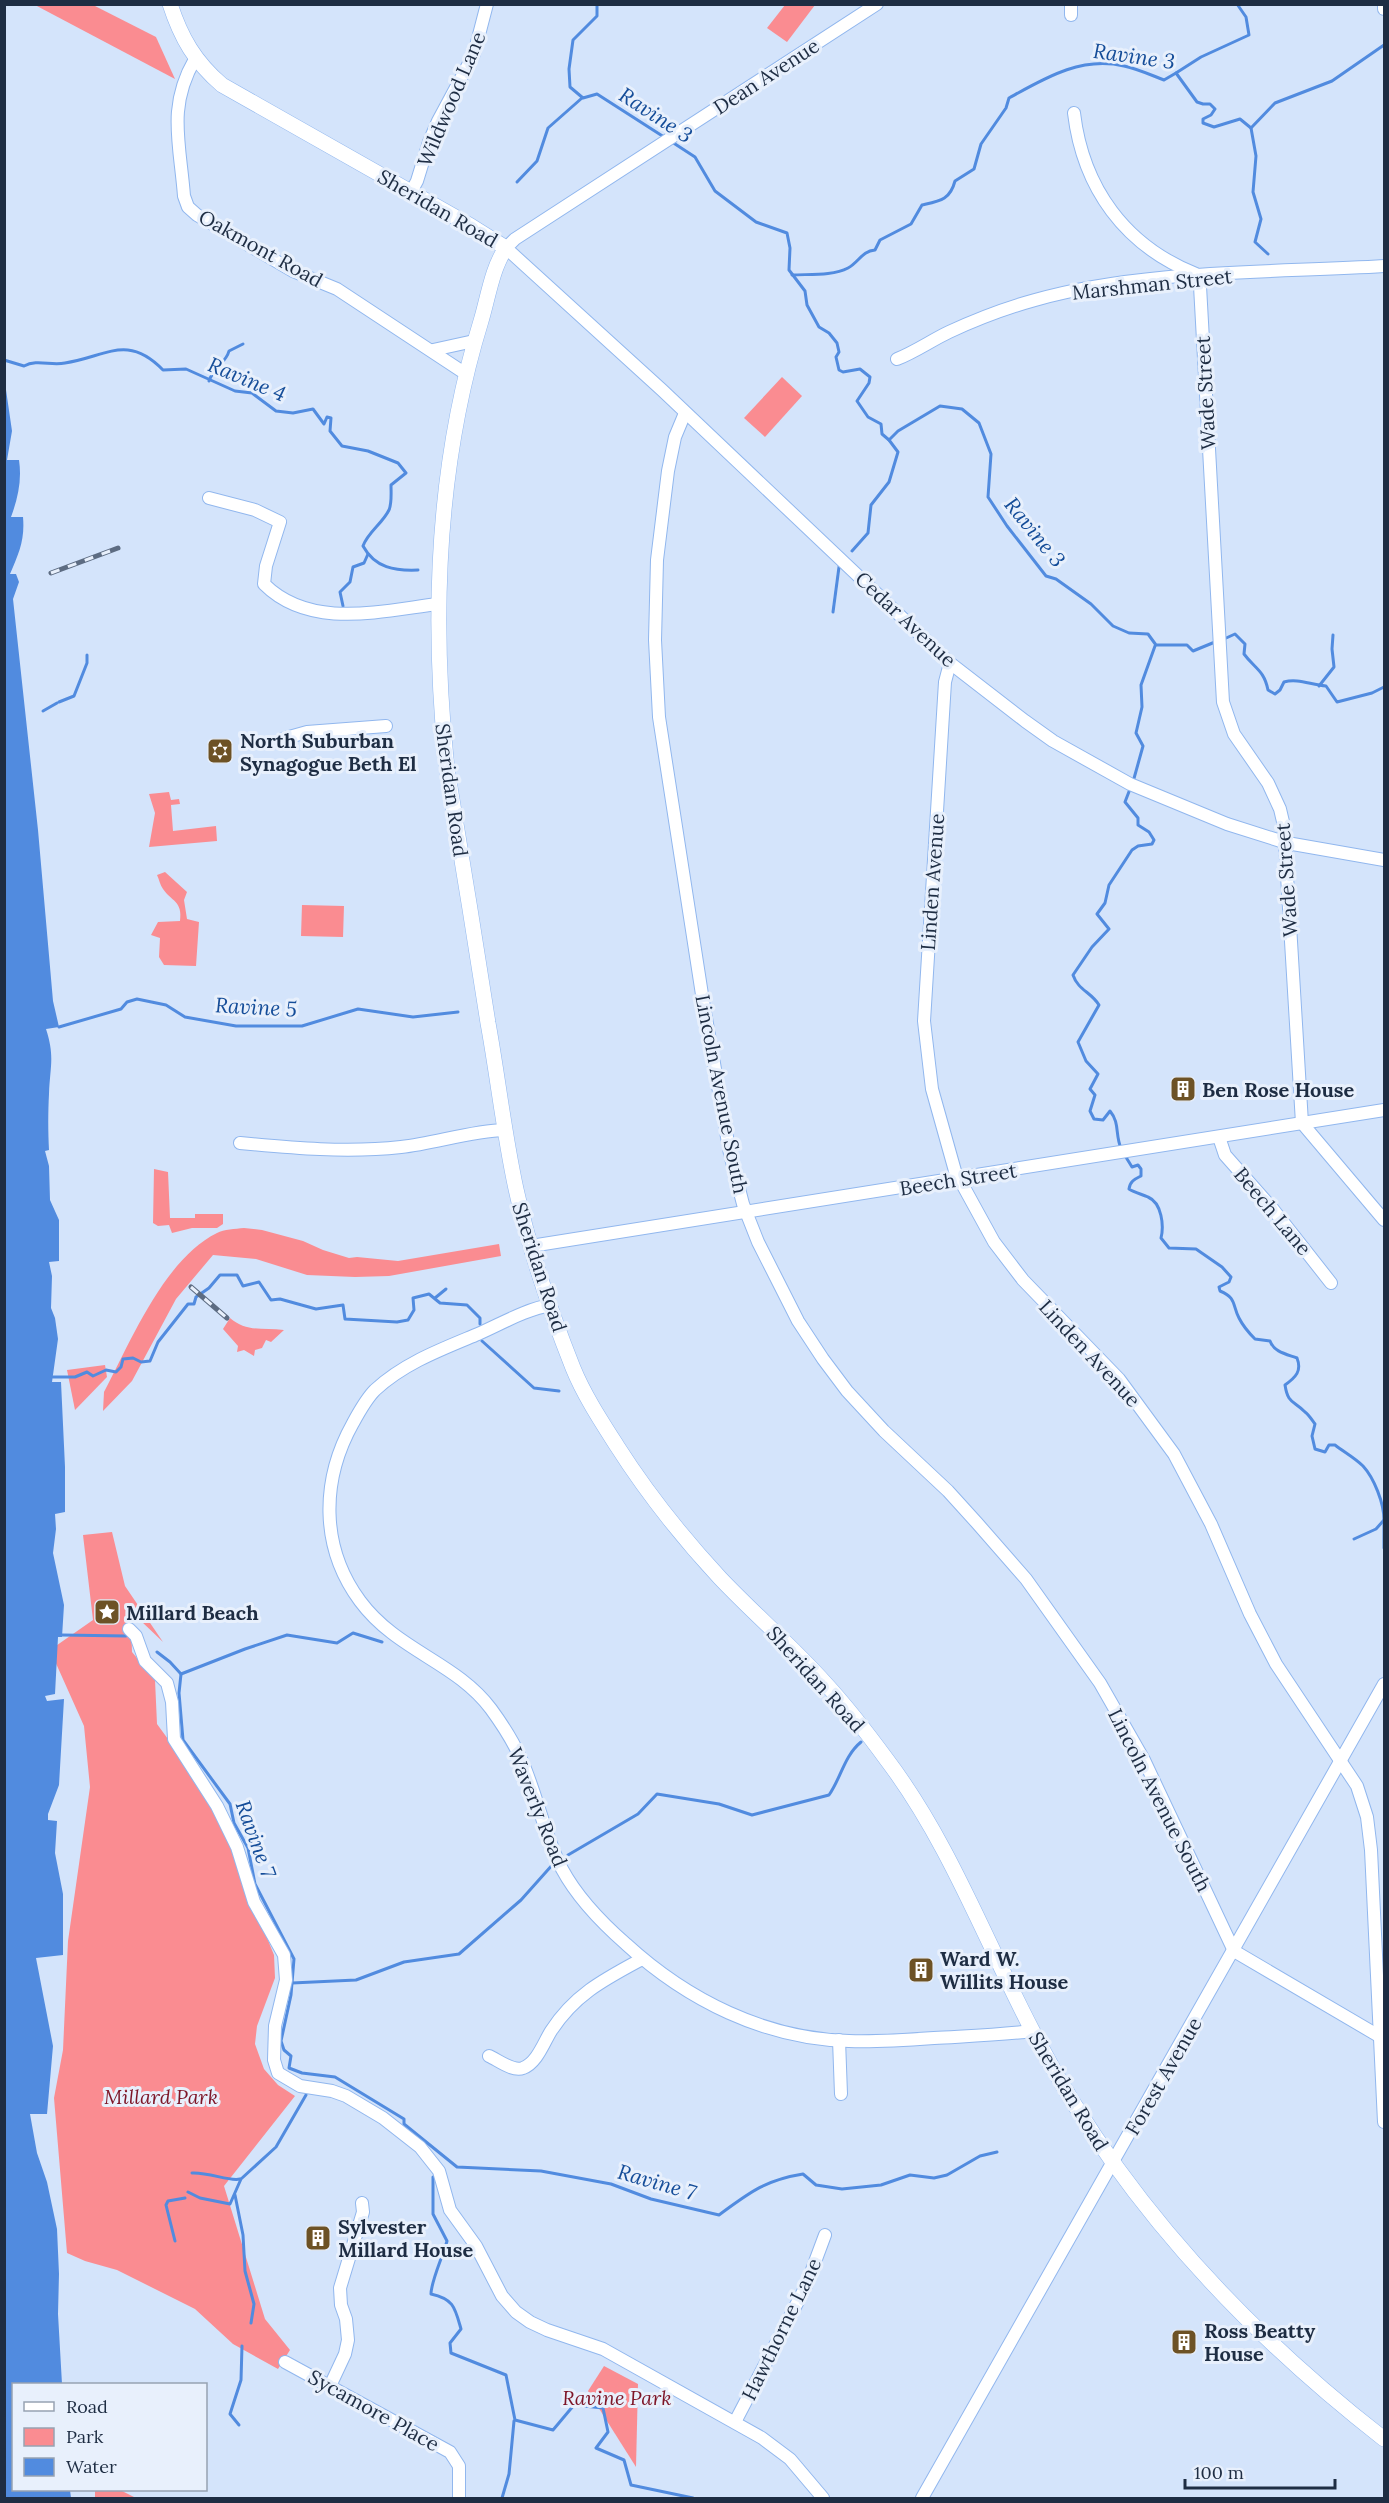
<svg xmlns="http://www.w3.org/2000/svg" width="1389" height="2503" font-family="Lora,serif">
<style>
.green{fill:#fa8c91}
.water{fill:#518bdf}
.lines{fill:none;stroke-linecap:round;stroke-linejoin:round}
.stream{stroke:#518bdf;stroke-width:3}
.minor-casing{stroke:#91b7ee;stroke-width:14}
.tertiary-casing{stroke:#91b7ee;stroke-width:16}
.minor{stroke:#fff;stroke-width:12}
.tertiary{stroke:#fff;stroke-width:15}
.rail-casing{stroke:#5d6c82;stroke-width:5}
.rail{stroke:#e8f0fc;stroke-width:3;stroke-dasharray:9;stroke-linecap:butt}
.labels{text-anchor:middle;dominant-baseline:central;stroke-width:6;stroke-linejoin:round;paint-order:stroke}
.street-label{font-size:20px;fill:#1e2d43;stroke:#e8f0fc}
.poi-label{font-size:20px;font-weight:bold;fill:#1e2d43;stroke:#e8f0fc;text-anchor:start}
.park-label{font-size:20px;font-style:italic;fill:#7d1527;stroke:#e8f0fc}
.water-label{font-size:21px;font-style:italic;fill:#154d99;stroke:#e8f0fc}
</style>
<rect width="100%" height="100%" fill="#d4e4fb"/>
<g class="green">
<polygon points="35,5 93,5 156,37 175,79"/>
<polygon points="785,5 815,5 787,42 767,28"/>
<polygon points="782,377 802,396 765,437 744,418"/>
<polygon points="169,792 171,800 179,799 180,804 171,805 173,831 216,826 217,841 149,847 155,813 149,794"/>
<path d="M165 872 187 892 184 900 187 919 199 922 196 966 164 965 159 957 160 938 151 935 158 922 180 921C183 901 171 901 163 889 160 885 159 879 157 875Z"/>
<polygon points="302,905 344,906 343,937 301,936"/>
<polygon points="154,1169 168,1172 170,1218 195,1218 195,1214 223,1214 223,1224 217,1228 192,1228 172,1233 169,1225 158,1226 153,1223"/>
<path d="M244 1228 262 1230 303 1241 323 1250 349 1258 357 1257 398 1261 499 1244 501 1256 389 1276 355 1277 307 1275 256 1259 213 1255 176 1299 132 1381 103 1411 104 1392C130 1343 164 1259 217 1233 224 1229 235 1229 244 1228Z"/>
<path d="M230 1318C246 1332 263 1328 284 1330L271 1342 266 1340 262 1348 255 1350 254 1356 244 1350 237 1352 238 1346 223 1329Z"/>
<polygon points="105,1365 107,1377 75,1410 67,1370"/>
<polygon points="112,1532 125,1586 163,1642 141,1621 131,1622 132,1652 155,1680 157,1724 184,1761 223,1829 274,1955 275,1978 257,2026 255,2044 264,2069 278,2085 295,2096 224,2186 265,2319 290,2350 278,2369 233,2344 195,2309 117,2270 85,2261 67,2253 54,2098 63,2050 68,1941 90,1787 84,1726 50,1650 93,1620 83,1535"/>
<polygon points="604,2366 638,2384 636,2467 588,2391"/>
<polygon points="95,2490 120,2490 136,2498 95,2498"/>
</g>
<path class="water" d="M5 383 12 431 7 460H19C22 480 18 498 11 517H23C25 540 19 553 10 574H16L19 582 13 599 38 830 53 1001 59 1027 46 1029C55 1057 50 1066 49 1094 48 1112 48 1132 49 1150L45 1151 49 1166 50 1200 59 1220V1261L49 1262 52 1276 51 1308 55 1318 58 1339 52 1382H61L65 1467V1512L55 1514 56 1529 53 1553 64 1605 62 1637H58L55 1694 45 1696 47 1701 64 1699 59 1785 48 1814V1820L57 1821 55 1853 63 1894V1955L36 1958 53 2046 47 2114H30L37 2153 47 2182 57 2229 59 2274 58 2314 62 2384H14V2490H70L71 2498H4Z"/>
<g class="lines">
<g class="stream">
<polyline points="597,4 597,16 573,40 569,69 570,87 583,98 597,94 664,137"/>
<polyline points="1176,73 1201,57 1249,35 1246,17 1237,4"/>
<polyline points="1251,128 1256,156 1253,192 1261,219 1255,242 1268,254"/>
<polyline points="672,142 695,157 715,191 756,222 787,233 790,248 789,270 805,291 807,305 819,327 829,333 837,343 839,352 836,357 839,370 843,372 860,369 870,377 869,383 857,401 868,417 881,424 882,434 889,440 898,431 940,406 962,409 979,423 991,454 988,497 1007,526 1046,576 1056,579 1091,604 1113,626 1129,633 1148,634 1156,645 1187,645 1193,651 1215,642"/>
<polyline points="517,182 537,161 548,128 582,98"/>
<path d="M792 275C810 274 833 276 848 268 859 262 862 251 875 250L880 240 911 224 922 205C940 201 950 200 955 181L974 169 981 144 1006 108 1009 98C1045 78 1081 56 1124 66 1138 69 1151 75 1164 80L1176 73 1197 102 1203 104H1210L1215 109 1211 115 1203 119V123L1214 127 1240 119 1251 128 1275 103 1332 81 1384 45"/>
<path d="M4 360 24 366C37 359 51 366 65 363 106 357 127 333 163 370L186 369 235 391 252 393 276 411 293 413 313 409 324 424 327 417 331 418 330 431 342 446 368 451 398 463 406 473 391 485C391 493 392 503 389 510 382 524 368 532 363 546 375 568 395 571 418 570"/>
<path d="M209 381C213 368 226 363 229 351L243 344"/>
<polyline points="852,551 868,533 871,505 889,482 898,452 889,440"/>
<polyline points="343,606 340,592 350,582 353,567 364,563 368,554"/>
<polyline points="833,612 839,567"/>
<path d="M1224 639 1235 634 1245 644 1244 654C1255 669 1264 670 1268 690L1275 694 1280 690 1284 682C1298 678 1311 685 1326 686L1337 702 1372 693 1384 687"/>
<polyline points="1319,686 1334,667 1332,649 1333,635"/>
<polyline points="59,702 74,696 87,663 87,655"/>
<polyline points="43,711 57,703"/>
<polyline points="1133,782 1143,746 1136,733 1142,707 1141,685 1155,646"/>
<polyline points="59,1027 121,1009 127,1002 137,999 166,1005 185,1017 236,1026 302,1026 358,1009 413,1017 458,1012"/>
<path d="M1121 1148C1115 1135 1120 1123 1110 1111L1103 1120 1094 1119 1090 1111 1095 1095 1090 1089 1098 1074 1086 1061 1078 1042 1099 1005C1091 992 1078 990 1073 975L1092 947 1109 929 1097 914 1105 903 1109 885 1132 850 1138 846 1152 844 1154 840 1149 832 1138 825V818L1125 802 1130 789"/>
<path d="M1124 1154 1132 1167 1138 1165 1141 1169V1176C1135 1179 1130 1181 1129 1189 1135 1193 1142 1194 1148 1197 1162 1203 1164 1226 1161 1238L1169 1248 1196 1249 1222 1267 1231 1277 1229 1282 1219 1287 1220 1291C1237 1298 1232 1305 1239 1318 1243 1326 1249 1333 1255 1339L1270 1341C1274 1352 1286 1354 1297 1358 1302 1371 1296 1377 1285 1385 1288 1404 1293 1400 1305 1412 1309 1415 1312 1420 1315 1424L1312 1436 1315 1449 1325 1452 1329 1445H1335C1344 1452 1355 1458 1363 1466 1374 1478 1384 1503 1384 1520L1376 1529 1354 1539"/>
<polyline points="435,1298 446,1289"/>
<polyline points="482,1341 534,1388 559,1391"/>
<polyline points="53,1377 75,1377 87,1372 93,1376 106,1370 116,1372 121,1367 123,1359 133,1358 141,1362 150,1361 158,1342 188,1304 194,1304 196,1297 209,1288 220,1275 237,1275 243,1286 259,1282 271,1300 280,1299 316,1309 343,1305 345,1319 397,1322 408,1320 414,1310 413,1298 429,1294 440,1303 467,1305 480,1318 480,1324"/>
<polyline points="1384,1520 1384,1548"/>
<polyline points="62,1635 126,1636"/>
<path d="M157 1652 170 1662 181 1674 179 1693 183 1740 230 1804 234 1823 248 1848 255 1884 294 1959 291 1995 281 2041 284 2050 291 2056 289 2068 302 2073 335 2077 404 2119V2124L457 2167 541 2171 611 2184 651 2199 719 2215C749 2193 765 2180 803 2174L816 2185 842 2189 881 2185 910 2175 934 2178 947 2175 980 2156 997 2152"/>
<polyline points="181,1674 245,1649 287,1635 337,1643 353,1633 382,1642"/>
<path d="M568 1855 638 1814 657 1794 719 1804 752 1815 829 1795C841 1778 844 1756 861 1742"/>
<polyline points="292,1983 356,1980 404,1962 459,1954 521,1900 554,1863"/>
<path d="M192 2173C209 2172 230 2182 240 2179"/>
<path d="M433 2177V2214L447 2241C443 2256 431 2281 431 2294 454 2299 455 2308 461 2329L450 2343 451 2353 506 2375 515 2420 553 2430 574 2405 603 2408 608 2432 596 2448 624 2460 631 2485 693 2498"/>
<polyline points="188,2192 200,2198 230,2204 241,2179 276,2147 306,2095"/>
<polyline points="235,2195 243,2235 245,2271 254,2304 251,2323"/>
<polyline points="175,2241 166,2205 168,2201 185,2198"/>
<polyline points="239,2425 230,2414 241,2380 242,2346"/>
<polyline points="502,2498 509,2474 514,2421"/>
</g>
<g class="minor-casing">
<g id="minor">
<polyline points="877,4 515,239 506,248 662,390 950,663 1025,721 1053,741 1130,784 1227,824 1287,843 1384,860"/>
<polyline points="1071,4 1071,15"/>
<polyline points="1384,4 1384,9"/>
<path d="M195 59C167 107 180 143 184 196L188 207 197 215 293 271 337 289 466 374"/>
<path d="M1074 113C1083 188 1125 246 1196 274L1200 286 1223 702 1234 734 1268 783 1280 809 1284 826 1302 1123 1384 1220"/>
<polyline points="411,192 417,181 429,142 438,121 474,54 487,4"/>
<polyline points="433,350 474,341"/>
<path d="M897 359C915 352 932 340 949 332 977 319 1006 308 1035 300 1144 269 1271 273 1384 266"/>
<polyline points="685,413 675,437 668,471 657,560 655,640 659,717 703,1001 730,1154 743,1204 758,1242 798,1321 823,1359 847,1391 884,1431 948,1491 977,1523 1026,1579 1100,1683 1144,1760 1234,1951 1384,2039"/>
<path d="M209 498 255 510 280 522 266 566 264 584C310 630 381 611 438 604"/>
<polyline points="950,663 945,682 924,1021 932,1089 955,1171 994,1242 1023,1280 1119,1379 1174,1454 1211,1524 1250,1614 1276,1664 1357,1786 1367,1817 1371,1850 1384,2122"/>
<polyline points="282,739 307,732 386,726"/>
<polyline points="1219,1137 1225,1155 1272,1208 1331,1283"/>
<path d="M240 1143C293 1148 347 1153 401 1147 436 1143 470 1131 505 1130"/>
<polyline points="531,1246 1384,1110"/>
<path d="M551 1305C526 1309 501 1324 478 1334 442 1349 404 1363 375 1390 366 1399 359 1412 353 1423 321 1480 320 1547 360 1601 397 1651 456 1662 491 1709 502 1724 513 1741 521 1759 537 1794 544 1835 562 1869 577 1897 602 1923 626 1944 687 2000 765 2039 849 2041 877 2042 906 2040 934 2038 967 2036 1000 2035 1032 2031"/>
<polyline points="129,1629 136,1636 145,1661 167,1683 172,1702 174,1739 217,1806 237,1847 254,1902 284,1955 286,1980 275,2026 274,2060 278,2073 300,2086 332,2091 346,2096 383,2118 420,2147 439,2171 450,2210 476,2246 502,2296 516,2312 530,2322 547,2330 603,2349 762,2438 790,2459 823,2498"/>
<polyline points="839,2040 841,2094"/>
<path d="M489 2056C498 2060 513 2072 523 2068 537 2063 544 2042 551 2031 575 1994 605 1979 642 1959"/>
<polyline points="285,2362 450,2452 459,2466 459,2498"/>
<polyline points="330,2386 345,2354 348,2340 346,2319 341,2305 340,2288 363,2212 362,2203"/>
<polyline points="735,2422 806,2286 825,2235"/>
<polyline points="922,2498 1384,1684"/>
</g>
</g>
<g class="tertiary-casing">
<path id="tertiary" d="M170 4C181 38 195 62 222 85L471 226 506 248C492 268 488 298 481 321 436 467 431 619 447 769 461 854 475 938 488 1023 498 1078 504 1134 516 1189 529 1249 550 1310 573 1368 584 1395 601 1421 617 1446 647 1493 682 1537 720 1578 754 1614 792 1646 825 1683 847 1707 868 1734 887 1760 949 1842 985 1940 1032 2030 1116 2193 1240 2327 1384 2439"/>
</g>
<use href="#minor" class="minor"/>
<use href="#tertiary" class="tertiary"/>
<g class="rail-casing">
<g id="rail">
<polyline points="51,573 118,548"/>
<polyline points="191,1287 227,1318"/>
</g>
</g>
<use href="#rail" class="rail"/>
</g>
<defs>
<g id="synagogue-square" transform="scale(1.35)"><rect x="-9" y="-9" width="18" height="18" rx="4" fill="#6d5225" stroke="#e8f0fc"/><path d="M0-6.5L5.6 3.2H-5.6ZM0 6.5L5.6-3.2H-5.6Z" fill="#fff"/></g>
<g id="building-square" transform="scale(1.35)"><rect x="-9" y="-9" width="18" height="18" rx="4" fill="#6d5225" stroke="#e8f0fc"/><path d="M-4-6H4V6H1V3H-1V6H-4ZM-2.5-4.3h1.7v1.8h-1.7ZM.8-4.3h1.7v1.8H.8ZM-2.5-1h1.7V.8h-1.7ZM.8-1h1.7V.8H.8Z" fill="#fff"/></g>
<g id="sight-square" transform="scale(1.35)"><rect x="-9" y="-9" width="18" height="18" rx="4" fill="#6d5225" stroke="#e8f0fc"/><path d="M0-6L1.8-2.2L6-1.7L2.9 1.2L3.7 5.4L0 3.3L-3.7 5.4L-2.9 1.2L-6-1.7L-1.8-2.2Z" fill="#fff"/></g>
</defs>
<g fill-rule="evenodd">
<use href="#synagogue-square" x="220" y="751"/>
<use href="#building-square" x="1183" y="1089"/>
<use href="#sight-square" x="107" y="1612"/>
<use href="#building-square" x="921" y="1970"/>
<use href="#building-square" x="318" y="2238"/>
<use href="#building-square" x="1184" y="2342"/>
</g>
<g class="labels">
<g class="street-label">
<text transform="translate(766 76) rotate(-33)">Dean Avenue</text>
<text transform="translate(451 99) rotate(-67)">Wildwood Lane</text>
<text transform="translate(438 208) rotate(30)">Sheridan Road</text>
<text transform="translate(261 248) rotate(29)">Oakmont Road</text>
<text transform="translate(1152 284) rotate(-6)">Marshman Street</text>
<text transform="translate(1205 393) rotate(-93)">Wade Street</text>
<text transform="translate(906 619) rotate(43)">Cedar Avenue</text>
<text transform="translate(452 790) rotate(82)">Sheridan Road</text>
<text transform="translate(1286 880) rotate(-94)">Wade Street</text>
<text transform="translate(932 882) rotate(-86)">Linden Avenue</text>
<text transform="translate(722 1094) rotate(79)">Lincoln Avenue South</text>
<text transform="translate(958 1179) rotate(-9)">Beech Street</text>
<text transform="translate(1273 1211) rotate(50)">Beech Lane</text>
<text transform="translate(540 1267) rotate(72)">Sheridan Road</text>
<text transform="translate(1090 1353) rotate(47)">Linden Avenue</text>
<text transform="translate(816 1679) rotate(48)">Sheridan Road</text>
<text transform="translate(1160 1800) rotate(63)">Lincoln Avenue South</text>
<text transform="translate(538 1807) rotate(68)">Waverly Road</text>
<text transform="translate(1163 2076) rotate(-60)">Forest Avenue</text>
<text transform="translate(1069 2091) rotate(59)">Sheridan Road</text>
<text transform="translate(781 2329) rotate(-64)">Hawthorne Lane</text>
<text transform="translate(374 2410) rotate(29)">Sycamore Place</text>
</g>
<g class="poi-label">
<text x="240" y="740">North Suburban<tspan x="240" dy="23">Synagogue Beth El</tspan></text>
<text x="1202" y="1089">Ben Rose House</text>
<text x="126" y="1612">Millard Beach</text>
<text x="940" y="1958">Ward W.<tspan x="940" dy="23">Willits House</tspan></text>
<text x="338" y="2226">Sylvester<tspan x="338" dy="23">Millard House</tspan></text>
<text x="1204" y="2330">Ross Beatty<tspan x="1204" dy="23">House</tspan></text>
</g>
<g class="park-label">
<text x="161" y="2096">Millard Park</text>
<text x="617" y="2397">Ravine Park</text>
</g>
<g class="water-label">
<text transform="translate(1134 56) rotate(8)">Ravine 3</text>
<text transform="translate(656 115) rotate(33)">Ravine 3</text>
<text transform="translate(247 379) rotate(23)">Ravine 4</text>
<text transform="translate(1035 532) rotate(51)">Ravine 3</text>
<text transform="translate(256 1007) rotate(3)">Ravine 5</text>
<text transform="translate(256 1839) rotate(70)">Ravine 7</text>
<text transform="translate(657 2182) rotate(16)">Ravine 7</text>
</g>
</g>
<rect width="1389" height="2503" fill="none" stroke="#1e2d43" stroke-width="12"/>
<rect x="12" y="2383" width="195" height="108" fill="#e8f0fc" stroke="#97a2b2" stroke-width="1.5"/>
<rect x="24" y="2402" width="30" height="9" fill="#ffffff" stroke="#97a2b2" stroke-width="1.5"/>
<text x="66" y="2413" font-size="18" fill="#1e2d43">Road</text>
<rect x="24" y="2428" width="30" height="18" fill="#fa8c91" stroke="#97a2b2" stroke-width="1.5"/>
<text x="66" y="2443" font-size="18" fill="#1e2d43">Park</text>
<rect x="24" y="2458" width="30" height="18" fill="#518bdf" stroke="#97a2b2" stroke-width="1.5"/>
<text x="66" y="2473" font-size="18" fill="#1e2d43">Water</text>
<path d="M1185 2479v9h150v-9" fill="none" stroke="#1e2d43" stroke-width="3"/>
<text x="1194" y="2479" font-size="18" fill="#1e2d43" stroke="#e8f0fc" stroke-width="4.5" paint-order="stroke">100 m</text>
</svg>
